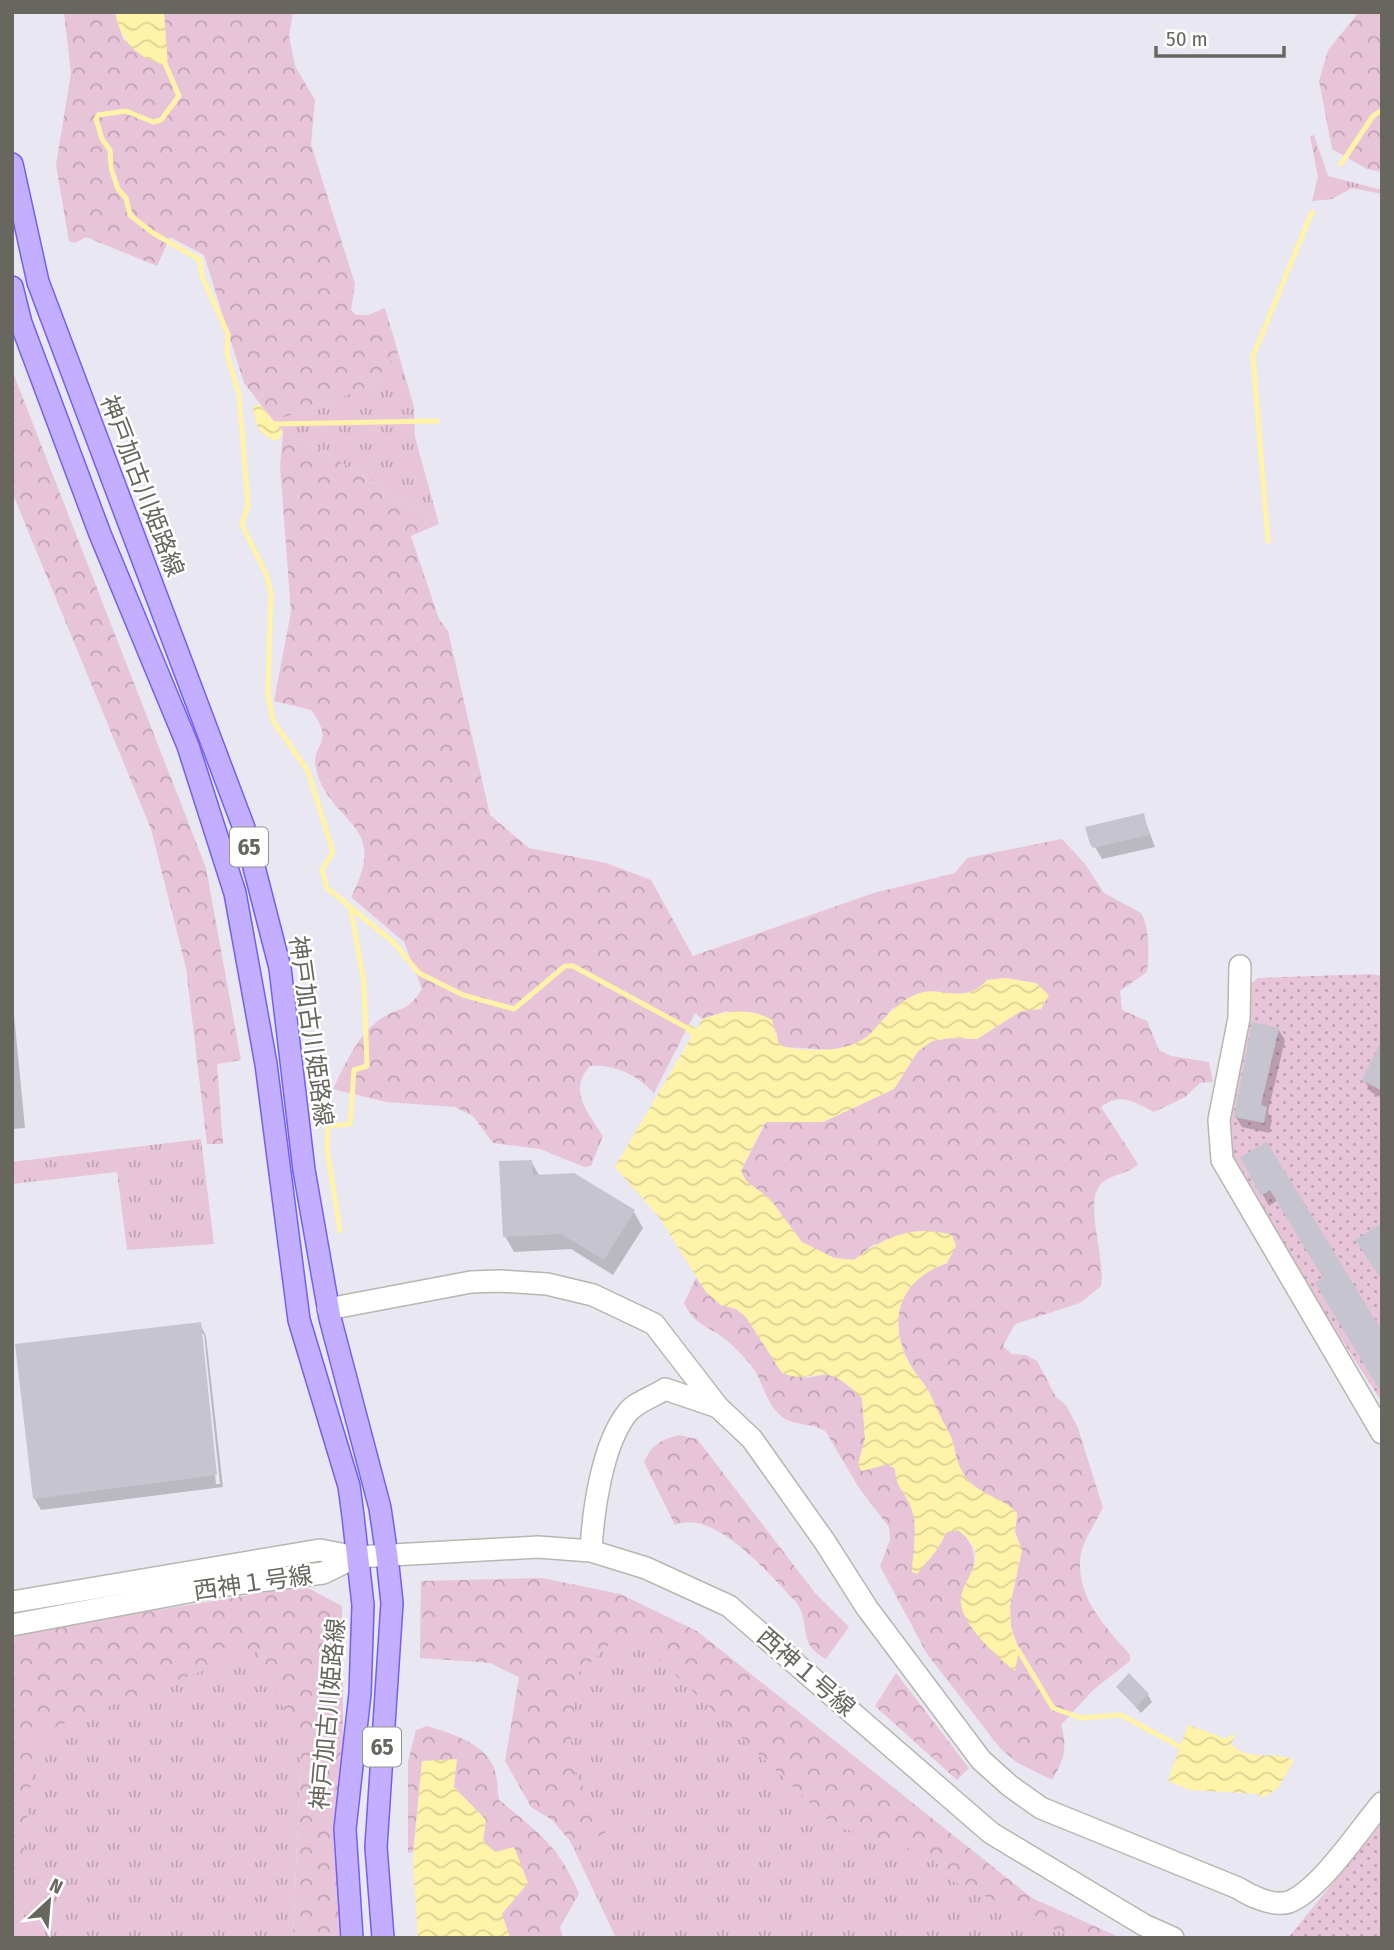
<svg xmlns="http://www.w3.org/2000/svg" width="1394" height="1950" font-family="'Fira Sans Condensed','Noto Sans JP',sans-serif">
<style>
.grass{fill:url(#grass-tufts)}
.forest{fill:url(#forest-crowns)}
.park{fill:url(#park-dots)}
.water{fill:url(#water-waves)}
.shadow{fill:#0003;fill-rule:evenodd}
.lines{fill:none;stroke-linecap:round;stroke-linejoin:round}
.stream{stroke:#fff2a9;stroke-width:5}
.building{fill:#c6c5cf}
.minor-casing{stroke:#b7b7b0;stroke-width:24}
.major-casing{stroke:#735ff2;stroke-width:24}
.minor{stroke:#fff;stroke-width:21}
.major{stroke:#c3aeff;stroke-width:21}
.labels{text-anchor:middle;dominant-baseline:central;stroke-width:5;stroke-linejoin:round;paint-order:stroke}
.shield{fill:#fff;stroke:#95958f;stroke-width:2}
.shield-label{font-size:23px;font-weight:bold;fill:#68675f}
.street-label{font-size:24px;fill:#68675f;stroke:#fff}
</style>
<defs>
<pattern id="grass-tufts" width="24" height="20" patternUnits="userSpaceOnUse" patternTransform="scale(1.75)"><rect width="24" height="20" fill="#e8c4d9"/><path d="M3 7l-1-3M5 7V3M7 7l1-3M15 17l-1-3M17 17v-4M19 17l1-3" fill="none" stroke="#c0a3b3"/></pattern>
<pattern id="forest-crowns" width="20" height="18" patternUnits="userSpaceOnUse" patternTransform="scale(1.75)"><rect width="20" height="18" fill="#e8c4d9"/><path d="M2 6a3 3 0 1 1 6 0M12 15a3 3 0 1 1 6 0" fill="none" stroke="#c0a3b3"/></pattern>
<pattern id="park-dots" width="8" height="8" patternUnits="userSpaceOnUse" patternTransform="scale(1.75)"><rect width="8" height="8" fill="#e8c4d9"/><path d="M2 2h.1M6 6h.1" fill="none" stroke="#c0a3b3" stroke-width="1.8" stroke-linecap="round"/></pattern>
<pattern id="water-waves" width="16" height="10" patternUnits="userSpaceOnUse" patternTransform="scale(1.75)"><rect width="16" height="10" fill="#fff2a9"/><path d="M0 5q4-4 8 0t8 0" fill="none" stroke="#ddd294"/></pattern>
</defs>
<rect width="100%" height="100%" fill="#e9e7f1"/>
<g class="grass">
<polygon points="1314,135 1328,176 1382,190 1382,194 1352,188 1332,199 1312,201 1318,177 1310,136"/>
<polygon points="398,352 414,407 415,437 439,524 322,450 283,432 274,421 371,386"/>
<polygon points="201,1139 214,1244 127,1250 117,1172 12,1184 12,1162"/>
<polygon points="634,1622 1090,1938 616,1938 526,1748 573,1655"/>
<polygon points="257,1649 301,1747 293,1938 12,1938 12,1720"/>
</g>
<g class="forest">
<polygon points="64,12 115,12 123,39 167,66 164,12 293,12 289,36 295,66 315,100 311,144 355,284 351,310 356,315 368,315 385,308 398,352 371,386 274,421 244,383 204,255 170,237 157,266 86,237 75,243 69,241 56,165 71,73"/>
<polygon points="1359,12 1382,12 1382,172 1367,169 1332,149 1319,81 1328,50"/>
<polygon points="12,370 206,868 241,1060 217,1064 223,1144 207,1144 186,968 151,829 12,492"/>
<path d="M283 432 322 450 439 524 411 536 439 619 448 631 490 815 529 848 606 863 651 880 693 956 874 893 955 873 967 858 1062 839 1085 864 1104 893 1141 913C1150 928 1149 955 1147 972L1120 991 1122 1010 1147 1021 1159 1050 1171 1056 1209 1062 1213 1082 1200 1083 1185 1097 1154 1112C1133 1102 1121 1092 1101 1107L1138 1164C1128 1175 1109 1174 1100 1185 1084 1204 1106 1259 1101 1286L1080 1303 1015 1324 1003 1346 1012 1354 1026 1355 1037 1361 1056 1397 1066 1405 1078 1428 1103 1508C1096 1522 1084 1539 1081 1553 1074 1596 1105 1626 1130 1655V1661L1093 1690 1061 1725C1068 1747 1064 1760 1052 1780L1016 1762 1000 1748 927 1654 880 1566 890 1540 889 1527 859 1488 826 1432C814 1422 794 1427 781 1416 765 1403 763 1380 751 1365 743 1356 733 1345 724 1338 706 1325 695 1325 684 1303L696 1278 706 1292 721 1305 736 1309 746 1317 782 1373 808 1378 826 1374 840 1379 862 1398 865 1439 858 1465 862 1471 888 1464 895 1469C896 1489 907 1493 912 1510 918 1529 913 1552 912 1572L917 1573 936 1551 947 1532 958 1530C977 1545 977 1561 969 1582L1019 1650 1011 1627 1010 1606 1022 1550 1015 1532 1017 1513C1004 1498 982 1496 968 1480 954 1464 957 1446 948 1431 940 1418 935 1405 929 1392 923 1381 913 1372 908 1360 886 1316 902 1279 947 1263L874 1244 854 1260 834 1258 801 1242 770 1199 746 1181 741 1171 766 1122H823L894 1089 918 1051 932 1041 950 1038 977 1039 1021 1011 1041 1009 1036 983 1006 978 987 980 979 989 966 993 950 996 933 992 893 1008 869 1036 849 1047 834 1050 784 1047 778 1042 777 1033 726 1011 702 1019 695 1013 654 1093C636 1075 616 1064 590 1066 567 1090 589 1114 603 1136L591 1166 584 1167 540 1149 493 1143 473 1116 455 1107 386 1102 333 1089C345 1065 357 1036 379 1020 399 1005 406 1015 422 989L404 942 351 897C391 821 330 826 316 769 310 743 337 745 311 710L274 701 291 612 280 466Z"/>
<path d="M679 1435 697 1439 815 1593 849 1627 826 1659C796 1643 812 1627 797 1603 771 1577 716 1508 675 1525L644 1462C652 1444 661 1440 679 1435Z"/>
<polygon points="542,1578 620,1594 697,1631 1032,1898 1121,1938 1073,1938 951,1880 930,1855 834,1826 638,1639 610,1644 578,1674 569,1762 608,1831 576,1848 552,1820 531,1807 505,1761 519,1677 490,1663 420,1658 421,1581"/>
<polygon points="304,1586 342,1606 345,1938 293,1938 301,1748 257,1650 36,1734 21,1878 12,1892 12,1637 61,1626"/>
<polygon points="896,1673 969,1768 957,1780 875,1706"/>
<path d="M427 1726C449 1733 483 1742 493 1766 498 1775 497 1790 499 1800 537 1831 560 1847 579 1894L560 1927 563 1938H510L502 1914 495 1853 483 1840 486 1820 454 1787 422 1762 413 1852 408 1853V1762L416 1730Z"/>
</g>
<g class="park">
<polygon points="1372,974 1382,976 1382,1402 1208,1134 1230,1000 1258,978"/>
<polygon points="1382,1823 1382,1938 1288,1938"/>
</g>
<g class="water">
<path d="M115 12H164L168 66C137 58 121 43 115 12Z"/>
<path d="M256 404 260 405 283 432 278 441C259 437 256 425 253 408Z"/>
<path d="M1006 978 1036 983 1049 995 1041 1009 1021 1011 977 1039 950 1038 932 1041 918 1051 894 1089 823 1122H765L741 1171 746 1181 770 1199 802 1242 834 1258 854 1260C885 1236 914 1224 952 1235L956 1246 947 1263C902 1279 886 1317 908 1361 913 1372 923 1381 929 1392 935 1405 941 1418 948 1431 957 1446 954 1464 968 1480 982 1496 1004 1498 1017 1513L1015 1532 1022 1550 1010 1606 1011 1627 1019 1650 1015 1671C999 1659 957 1621 961 1598 965 1572 994 1558 958 1530L947 1532 936 1551 917 1574 912 1572C913 1552 918 1530 912 1510 907 1493 896 1490 895 1469L888 1464 862 1471 858 1465 865 1439 862 1398C852 1390 842 1377 828 1375 813 1372 803 1382 782 1373L746 1317 736 1309 721 1305 706 1292 660 1218 615 1167 692 1036 685 1031 689 1024 697 1029 702 1019C726 1011 750 1007 772 1020L778 1042 784 1047C809 1052 852 1053 871 1033 885 1018 897 1002 917 994 943 984 963 1007 987 980Z"/>
<path d="M1188 1725 1227 1739 1231 1734 1235 1736 1231 1744C1249 1763 1274 1750 1294 1760L1278 1788 1262 1798 1259 1794 1190 1790 1168 1781Z"/>
<polygon points="457,1759 454,1787 486,1820 483,1840 495,1852 514,1847 528,1883 502,1914 510,1938 418,1938 413,1862 422,1761"/>
</g>
<g class="shadow">
<polygon points="1143,815 1155,847 1102,859 1095,847"/>
<polygon points="12,994 25,1128 12,1129"/>
<polygon points="1278,1029 1285,1040 1268,1112 1272,1120 1269,1133 1242,1127 1235,1116"/>
<polygon points="1382,1045 1382,1098 1371,1092 1364,1080"/>
<polygon points="1267,1145 1325,1279 1278,1200 1269,1206 1243,1158"/>
<polygon points="531,1161 540,1177 634,1212 643,1228 613,1275 571,1249 514,1252 505,1236"/>
<path d="M200 1324 206 1336 223 1487 41 1510 34 1498ZM200 1334H204L220 1484H216Z"/>
<polygon points="1118,1687 1148,1695 1152,1702 1141,1713"/>
</g>
<g class="lines">
<g class="stream">
<polyline points="164,61 179,96 161,120 153,122 126,111 98,115 96,119 102,139 110,150 111,168 118,189 126,198 130,215 153,233 200,260 202,276 228,334 227,354 239,394 248,505 242,524 266,574 271,592 268,694 273,721 308,771 333,852 322,870 327,888 393,942 419,973 463,995 514,1009 565,966 573,966 691,1030"/>
<polyline points="1341,164 1373,116 1382,110"/>
<polyline points="272,424 437,421"/>
<polyline points="1268,541 1253,356 1312,212"/>
<polyline points="340,1231 327,1149 328,1126 350,1124 354,1070 367,1066 364,983 351,910"/>
<polyline points="1017,1648 1053,1708 1081,1718 1121,1715 1186,1750"/>
</g>
</g>
<g class="building">
<polygon points="1144,813 1149,835 1093,848 1090,844 1085,827"/>
<polygon points="1252,1022 1279,1028 1261,1105 1267,1107 1264,1123 1234,1117"/>
<polygon points="1382,1039 1382,1091 1362,1080"/>
<polygon points="1267,1142 1382,1331 1382,1394 1315,1283 1323,1278 1270,1190 1261,1196 1240,1157"/>
<polygon points="532,1160 533,1175 574,1173 635,1210 604,1260 561,1234 503,1237 499,1161"/>
<polygon points="1382,1223 1382,1280 1355,1240"/>
<polygon points="201,1322 217,1475 33,1499 15,1344"/>
<polygon points="1129,1673 1149,1694 1136,1707 1116,1687"/>
</g>
<g class="lines">
<g class="minor-casing">
<g id="minor">
<polyline points="1240,966 1239,1018 1219,1120 1222,1160 1382,1433"/>
<path d="M328 1309 471 1282 500 1281 547 1284 593 1295 654 1324 718 1407 752 1439 825 1542 867 1608 981 1760 1010 1786 1041 1808 1238 1888C1250 1896 1274 1907 1289 1902 1321 1889 1359 1830 1382 1803"/>
<path d="M591 1551C593 1511 602 1444 628 1412 636 1402 655 1396 665 1389L718 1407"/>
<polyline points="12,1602 320,1550 356,1557 538,1547 591,1551 646,1568 729,1606 991,1833 1144,1925 1173,1938"/>
<polyline points="12,1625 220,1586 323,1573 356,1557"/>
</g>
</g>
<g class="major-casing">
<g id="major">
<polyline points="12,164 38,282 244,828 280,968 304,1170 330,1318 380,1508 387,1556 392,1603 376,1847 383,1938"/>
<polyline points="12,287 21,323 100,534 188,746 235,893 266,1064 299,1320 349,1486 353,1516 363,1605 360,1693 345,1829 352,1938"/>
</g>
</g>
<use href="#minor" class="minor"/>
<use href="#major" class="major"/>
</g>
<g class="labels">
<g class="shield">
<rect x="230" y="827.5" width="38" height="39" rx="5"/>
<rect x="363" y="1727.5" width="38" height="39" rx="5"/>
</g>
<g class="shield-label">
<text x="249" y="847">65</text>
<text x="382" y="1747">65</text>
</g>
<g class="street-label">
<text transform="translate(142 486) rotate(69)">神戸加古川姫路線</text>
<text transform="translate(311 1031) rotate(82)">神戸加古川姫路線</text>
<text transform="translate(253 1583) rotate(-8)">西神１号線</text>
<text transform="translate(806 1672) rotate(41)">西神１号線</text>
<text transform="translate(328 1714) rotate(-85)">神戸加古川姫路線</text>
</g>
</g>
<rect width="1394" height="1950" fill="none" stroke="#68675f" stroke-width="28"/>
<g transform="translate(49 1901) rotate(26)" stroke="#ffffff" stroke-width="5" paint-order="stroke">
<path d="M0-5L12 26L0 18L-12 26Z" fill="#68675f"/>
<text y="-10" font-size="19" font-weight="bold" text-anchor="middle" fill="#68675f">N</text>
</g>
<path d="M1156 46v10h128v-10" fill="none" stroke="#68675f" stroke-width="3.5"/>
<text x="1166" y="46" font-size="21" fill="#68675f" stroke="#ffffff" stroke-width="5" paint-order="stroke">50 m</text>
</svg>
